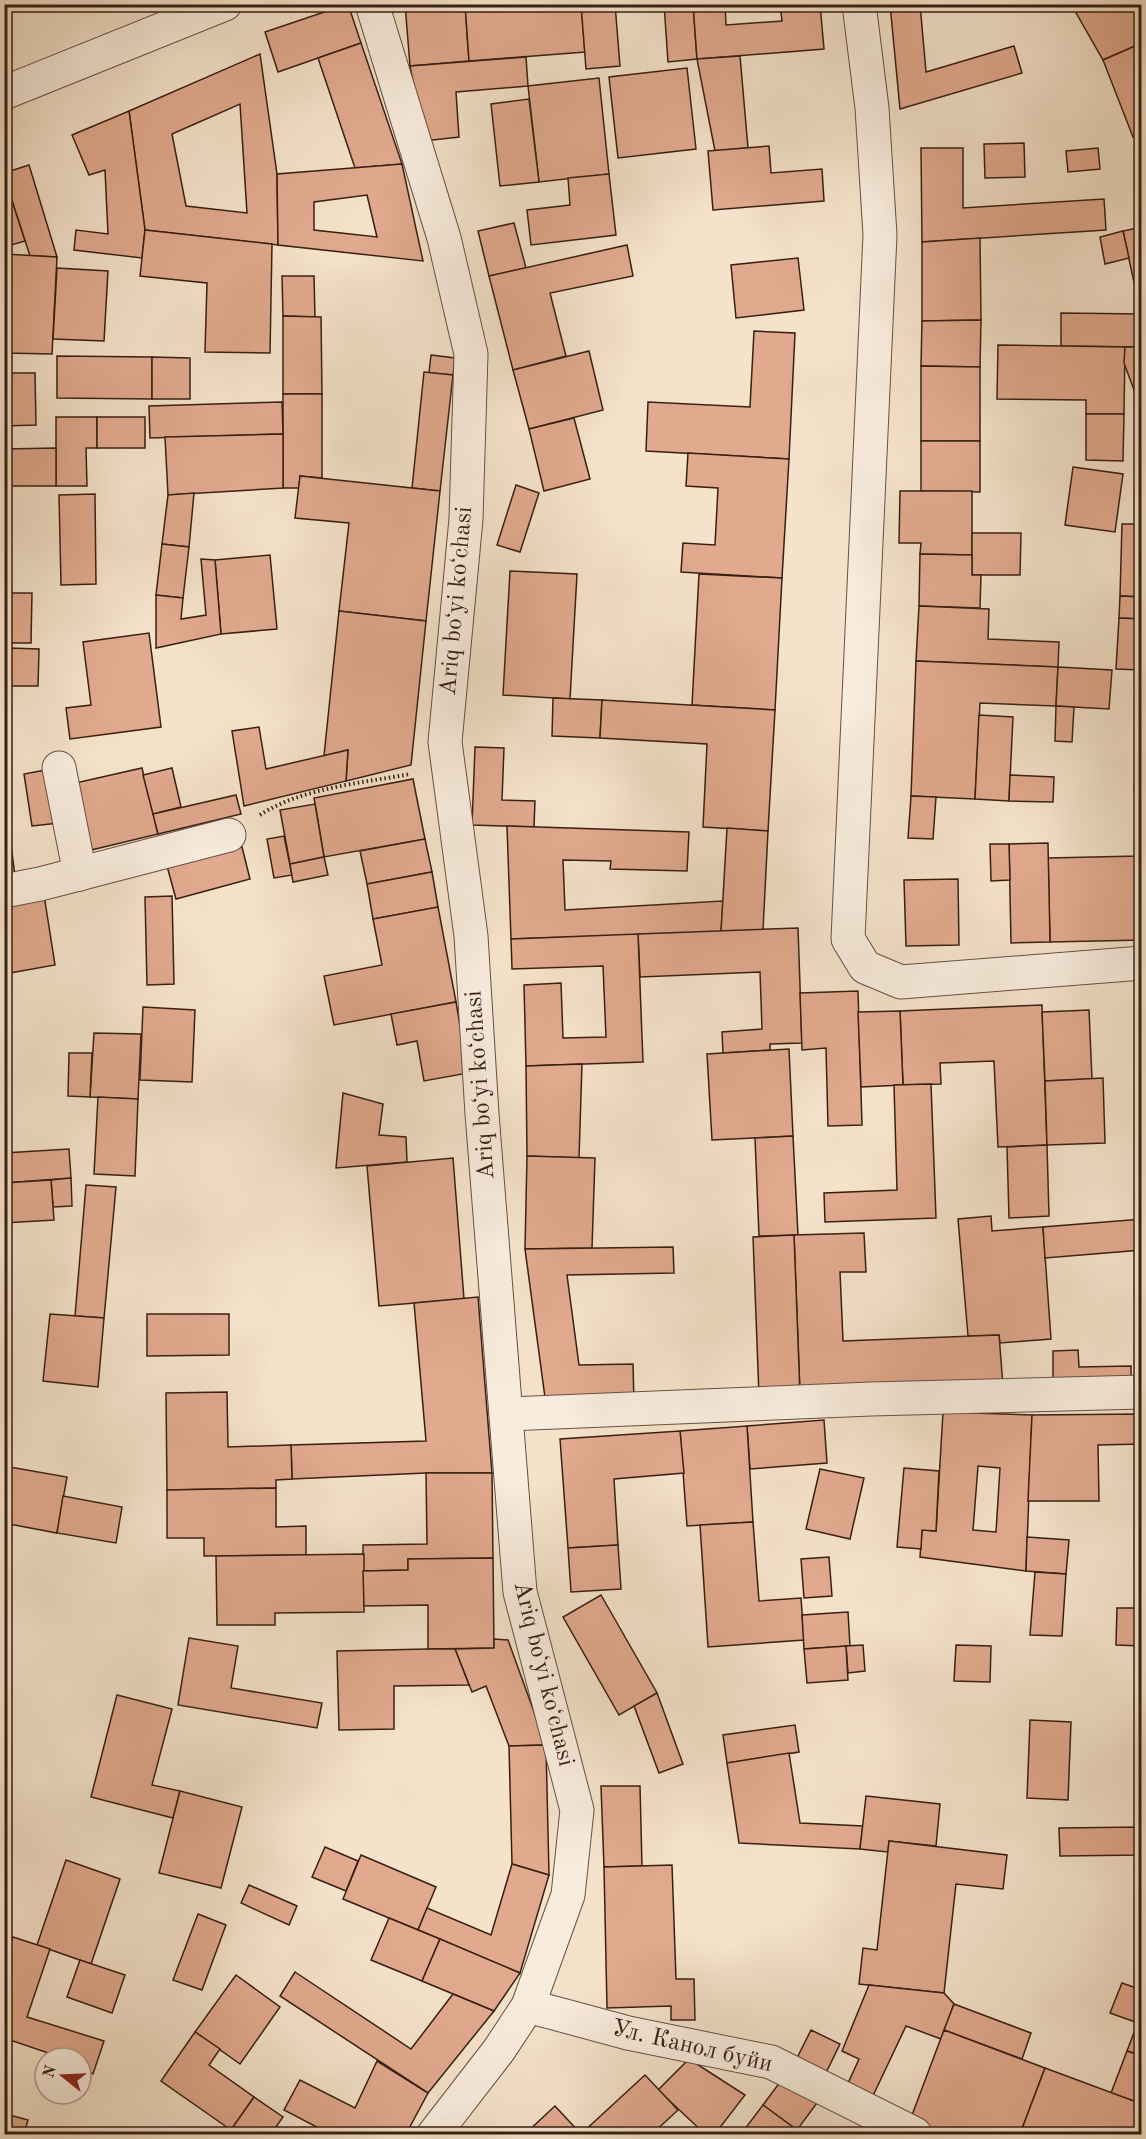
<svg xmlns="http://www.w3.org/2000/svg" width="1146" height="2139" font-family="'Old Standard TT',serif">
<style>
.building{fill:#e1a98e;stroke:#381f14;stroke-width:1.5;fill-rule:evenodd}
.lines{fill:none;stroke-linecap:round;stroke-linejoin:round}
.minor-casing{stroke:#675042;stroke-width:35}
.path{stroke:#381f14;stroke-width:4;stroke-dasharray:1.5 3;stroke-linecap:butt}
.minor{stroke:#f8ecdd;stroke-width:33}
.labels{text-anchor:middle;dominant-baseline:central;stroke-width:4.5;stroke-linejoin:round;paint-order:stroke}
.street-label{font-size:24px;fill:#381f14;stroke:#f8ecdd}
</style>
<rect width="100%" height="100%" fill="#f4e2ca"/>
<filter id="stains"><feTurbulence type="fractalNoise" baseFrequency=".00333" numOctaves="4"/><feColorMatrix values="0 0 0 0 .2 0 0 0 0 .09 0 0 0 0 .02 0 0 0 .5 -.17"/></filter>
<radialGradient id="worn" r=".72"><stop offset=".6" stop-color="#630" stop-opacity="0"/><stop offset="1" stop-color="#630" stop-opacity=".3"/></radialGradient>
<g class="building">
<polygon points="4,4 22,4 22,6 4,13"/>
<polygon points="348,4 361,43 278,72 265,32"/>
<polygon points="405,4 465,4 469,61 410,66"/>
<polygon points="465,4 581,4 585,52 469,61"/>
<polygon points="581,4 615,4 620,66 586,69"/>
<polygon points="664,4 693,4 697,59 668,62"/>
<polygon points="693,4 725,4 726,25 782,21 780,4 820,4 824,49 697,59"/>
<polygon points="890,4 920,4 926,72 1014,46 1022,73 900,109"/>
<polygon points="1071,4 1134,4 1142,16 1142,43 1103,60"/>
<polygon points="361,43 402,164 355,168 318,58"/>
<polygon points="1142,43 1142,132 1133,137 1103,60"/>
<path d="M260 54 277 174 278 245 145 230 129 111ZM240 104 247 213 186 206 172 134Z"/>
<polygon points="740,56 748,148 715,151 697,59"/>
<polygon points="526,57 528,86 456,92 459,137 424,141 410,66"/>
<polygon points="687,68 696,149 618,158 609,77"/>
<polygon points="599,78 609,174 539,182 528,86"/>
<polygon points="529,99 539,182 500,186 491,104"/>
<polygon points="129,111 145,230 142,258 74,250 76,230 108,234 105,170 89,175 72,135"/>
<polygon points="1024,143 1025,177 985,178 984,144"/>
<polygon points="769,146 771,173 822,169 824,201 713,210 708,151"/>
<polygon points="921,148 963,148 963,208 1104,199 1106,230 922,242"/>
<polygon points="1098,148 1100,169 1068,172 1066,151"/>
<path d="M402 164 423 261 278 245 277 174ZM367 195 377 237 314 230V202Z"/>
<polygon points="29,165 57,257 30,256 4,176 4,173"/>
<polygon points="609,174 616,235 531,245 527,210 570,205 568,178"/>
<polygon points="4,176 25,241 4,247"/>
<polygon points="514,223 526,268 489,276 478,231"/>
<polygon points="1142,227 1142,291 1136,292 1123,231"/>
<polygon points="145,230 272,244 270,353 205,352 207,283 140,276"/>
<polygon points="1123,231 1129,258 1105,264 1100,237"/>
<polygon points="980,238 981,320 922,321 922,242"/>
<polygon points="627,245 633,276 550,293 566,356 513,370 489,276"/>
<polygon points="4,254 57,257 52,354 4,353"/>
<polygon points="798,258 804,310 736,318 731,265"/>
<polygon points="57,268 108,271 104,341 53,339"/>
<polygon points="282,276 314,276 315,317 283,316"/>
<polygon points="1061,313 1142,314 1142,347 1061,346"/>
<polygon points="283,316 321,317 322,394 283,394"/>
<polygon points="981,320 980,367 921,366 922,321"/>
<polygon points="754,331 795,333 789,459 646,451 648,402 750,407"/>
<polygon points="998,345 1125,347 1124,414 1086,414 1086,400 997,399"/>
<polygon points="1125,347 1142,347 1142,396 1137,398 1124,363"/>
<polygon points="589,351 603,410 529,429 513,370"/>
<polygon points="431,355 455,358 453,375 429,373"/>
<polygon points="57,356 152,357 152,399 57,398"/>
<polygon points="152,357 190,358 190,399 152,399"/>
<polygon points="921,366 980,367 980,441 921,441"/>
<polygon points="424,372 453,375 440,491 412,488"/>
<polygon points="4,373 35,373 36,425 4,426"/>
<polygon points="283,394 322,394 322,478 300,476 299,488 283,488"/>
<polygon points="282,402 283,434 150,438 149,406"/>
<polygon points="1086,414 1124,414 1123,461 1086,460"/>
<polygon points="56,417 97,417 97,448 86,448 87,486 56,486"/>
<rect x="97" y="417" width="48" height="31"/>
<polygon points="574,418 590,479 544,491 529,429"/>
<polygon points="283,434 283,488 168,495 165,437"/>
<polygon points="921,441 980,441 980,492 921,491"/>
<polygon points="56,448 56,486 4,486 4,449"/>
<polygon points="688,453 789,459 782,578 681,572 683,543 715,545 718,488 686,486"/>
<polygon points="1073,467 1123,474 1115,532 1065,525"/>
<polygon points="300,476 440,491 426,621 339,611 349,523 295,518"/>
<polygon points="516,485 539,493 520,552 497,545"/>
<polygon points="900,491 972,491 972,555 920,554 921,543 899,543"/>
<polygon points="194,493 189,547 162,544 168,495"/>
<polygon points="95,494 96,584 61,585 59,495"/>
<polygon points="1122,524 1142,524 1142,597 1120,596"/>
<polygon points="972,533 1021,533 1020,575 972,575"/>
<polygon points="162,544 189,547 183,598 156,595"/>
<polygon points="920,554 972,555 972,575 981,575 980,608 919,606"/>
<polygon points="270,555 277,629 221,634 215,560"/>
<polygon points="201,559 215,560 221,634 156,648 156,595 183,598 181,619 206,615"/>
<polygon points="510,571 577,574 570,699 503,695"/>
<polygon points="699,574 782,578 775,710 692,705"/>
<polygon points="4,593 32,593 31,643 4,643"/>
<polygon points="1120,596 1142,597 1142,619 1119,618"/>
<polygon points="919,606 989,609 988,639 1059,642 1058,667 916,661"/>
<polygon points="339,611 426,621 411,765 346,781 348,750 324,756"/>
<polygon points="1119,618 1142,619 1142,670 1116,669"/>
<polygon points="149,633 161,727 70,739 66,708 91,705 83,642"/>
<polygon points="9,648 39,649 38,686 9,686"/>
<polygon points="916,661 1058,667 1056,706 980,703 975,799 911,796"/>
<polygon points="1058,667 1112,670 1109,709 1056,706"/>
<polygon points="553,698 602,700 600,738 552,736"/>
<polygon points="602,700 775,710 768,831 703,827 707,744 600,738"/>
<polygon points="1056,706 1074,707 1072,742 1055,741"/>
<polygon points="979,715 1013,717 1009,801 975,799"/>
<polygon points="259,727 266,769 348,750 346,781 244,806 232,731"/>
<polygon points="475,747 504,748 502,800 535,801 534,827 472,825"/>
<polygon points="142,768 158,834 87,851 71,784"/>
<polygon points="172,768 181,807 153,814 143,775"/>
<polygon points="51,769 59,823 32,826 24,774"/>
<polygon points="1010,775 1054,777 1053,802 1009,801"/>
<polygon points="413,779 425,839 324,857 314,798"/>
<polygon points="1142,783 1142,940 1050,942 1048,858 1139,856 1134,784"/>
<polygon points="4,792 15,876 4,878"/>
<polygon points="236,795 241,814 158,834 153,814"/>
<polygon points="911,796 936,797 933,839 908,838"/>
<polygon points="315,804 324,857 290,864 280,810"/>
<polygon points="507,826 689,832 687,871 610,869 611,861 563,860 565,910 723,901 721,932 511,939"/>
<polygon points="727,828 768,831 763,930 721,932"/>
<polygon points="284,836 292,875 274,878 267,839"/>
<polygon points="425,839 432,872 367,884 360,851"/>
<polygon points="1048,843 1050,942 1011,943 1009,844"/>
<polygon points="990,844 1009,844 1010,880 991,881"/>
<polygon points="242,847 250,879 176,899 167,866"/>
<polygon points="324,857 328,875 293,882 290,864"/>
<polygon points="432,872 438,907 373,919 367,884"/>
<polygon points="958,879 959,945 906,946 904,880"/>
<polygon points="44,895 55,965 4,974 4,902"/>
<polygon points="172,896 174,984 147,985 145,897"/>
<polygon points="438,907 456,1002 334,1025 324,976 382,965 373,919"/>
<polygon points="798,928 802,1043 770,1044 770,1050 723,1053 722,1032 762,1029 760,972 640,977 638,934"/>
<polygon points="638,934 643,1062 526,1066 524,985 561,983 563,1038 606,1037 603,966 512,969 511,939"/>
<polygon points="858,991 862,1125 828,1126 826,1048 802,1050 800,993"/>
<polygon points="456,1002 468,1073 424,1081 417,1041 397,1045 391,1014"/>
<polygon points="1042,1005 1047,1145 998,1147 994,1061 940,1063 941,1084 903,1085 900,1011"/>
<polygon points="143,1007 195,1010 192,1082 140,1080"/>
<polygon points="1089,1010 1092,1079 1045,1081 1042,1012"/>
<polygon points="900,1011 903,1085 861,1087 858,1012"/>
<polygon points="94,1033 141,1034 138,1099 90,1097"/>
<polygon points="789,1049 793,1136 712,1140 707,1054"/>
<polygon points="69,1053 92,1053 90,1097 68,1096"/>
<polygon points="582,1064 579,1158 527,1156 526,1066"/>
<polygon points="1103,1078 1105,1143 1047,1145 1045,1081"/>
<polygon points="931,1084 936,1218 825,1222 824,1193 897,1190 894,1085"/>
<polygon points="343,1093 383,1104 379,1135 406,1137 407,1162 336,1168"/>
<polygon points="98,1097 138,1099 135,1176 94,1174"/>
<polygon points="793,1136 798,1235 759,1236 755,1138"/>
<polygon points="1047,1145 1049,1216 1009,1218 1007,1147"/>
<polygon points="69,1149 71,1178 4,1183 4,1153"/>
<polygon points="527,1156 595,1158 592,1248 525,1249"/>
<polygon points="453,1158 464,1299 379,1306 367,1166"/>
<polygon points="71,1178 72,1206 53,1207 51,1180"/>
<polygon points="51,1180 54,1220 4,1223 4,1183"/>
<polygon points="86,1185 116,1187 104,1318 75,1316"/>
<polygon points="991,1216 992,1231 1043,1227 1051,1339 1000,1343 999,1335 968,1336 958,1219"/>
<polygon points="1142,1219 1142,1250 1045,1258 1043,1227"/>
<polygon points="864,1233 866,1272 840,1272 843,1341 999,1335 1003,1386 800,1394 794,1235"/>
<polygon points="794,1235 800,1394 759,1396 753,1237"/>
<polygon points="673,1247 674,1273 567,1275 579,1365 633,1364 634,1404 546,1405 525,1249"/>
<polygon points="478,1297 492,1473 426,1473 292,1479 291,1445 426,1441 414,1303"/>
<polygon points="50,1314 104,1318 98,1387 43,1381"/>
<polygon points="147,1314 229,1314 229,1355 147,1356"/>
<polygon points="1078,1350 1079,1367 1131,1366 1131,1385 1053,1387 1053,1351"/>
<polygon points="227,1392 228,1447 291,1445 292,1479 276,1480 276,1488 167,1490 166,1393"/>
<path d="M943 1412 1032 1415 1026 1571 920 1557 922 1530 936 1531ZM978 1466 1000 1468 996 1532 973 1530Z"/>
<polygon points="1142,1414 1142,1444 1098,1445 1099,1501 1028,1501 1032,1415"/>
<polygon points="824,1420 827,1463 750,1469 747,1426"/>
<polygon points="747,1426 753,1522 687,1526 680,1431"/>
<polygon points="680,1431 684,1473 614,1479 618,1545 568,1548 560,1439"/>
<polygon points="4,1466 67,1477 57,1533 4,1523"/>
<polygon points="904,1468 939,1471 936,1531 922,1530 921,1549 897,1547"/>
<polygon points="820,1469 864,1478 850,1539 806,1529"/>
<polygon points="426,1473 492,1473 493,1558 408,1559 408,1570 363,1571 363,1545 427,1544"/>
<polygon points="276,1488 276,1527 306,1526 306,1555 204,1556 204,1538 167,1538 167,1490"/>
<polygon points="63,1496 122,1507 116,1543 57,1533"/>
<polygon points="753,1522 759,1601 801,1598 804,1640 708,1647 700,1525"/>
<polygon points="1027,1537 1069,1540 1066,1574 1026,1571"/>
<polygon points="618,1545 621,1589 571,1592 568,1548"/>
<polygon points="364,1554 364,1612 275,1613 275,1625 217,1625 216,1556"/>
<polygon points="829,1557 832,1596 804,1598 801,1559"/>
<polygon points="493,1558 494,1648 428,1649 428,1605 364,1606 363,1571 408,1570 408,1559"/>
<polygon points="1035,1572 1066,1574 1062,1636 1030,1635"/>
<polygon points="601,1595 657,1693 619,1715 563,1617"/>
<polygon points="1117,1608 1142,1608 1142,1646 1116,1645"/>
<polygon points="848,1612 850,1646 804,1649 802,1615"/>
<polygon points="189,1638 238,1646 231,1688 322,1703 317,1728 178,1705"/>
<polygon points="494,1639 508,1640 546,1745 509,1746 486,1686 472,1692 455,1649 494,1648"/>
<polygon points="863,1645 865,1671 848,1673 846,1646"/>
<polygon points="956,1645 991,1646 990,1682 954,1681"/>
<polygon points="846,1646 848,1680 807,1683 804,1649"/>
<polygon points="428,1649 455,1649 469,1685 394,1686 394,1729 339,1730 337,1651"/>
<polygon points="657,1693 683,1764 659,1773 634,1706"/>
<polygon points="117,1695 172,1709 152,1785 180,1791 173,1818 91,1797"/>
<polygon points="1030,1720 1071,1722 1068,1800 1027,1798"/>
<polygon points="795,1725 799,1752 727,1763 723,1735"/>
<polygon points="546,1745 549,1875 512,1864 509,1746"/>
<polygon points="789,1753 800,1823 863,1826 860,1849 739,1843 727,1763"/>
<polygon points="601,1786 640,1786 642,1866 604,1867"/>
<polygon points="180,1791 242,1807 221,1888 159,1873"/>
<polygon points="866,1796 940,1804 936,1846 889,1841 888,1852 860,1849"/>
<polygon points="1142,1827 1142,1855 1060,1856 1059,1828"/>
<polygon points="889,1841 1007,1855 1003,1889 956,1884 944,1993 859,1984 863,1948 877,1950"/>
<polygon points="325,1847 358,1861 346,1891 312,1877"/>
<polygon points="361,1855 436,1887 418,1930 343,1899"/>
<polygon points="66,1860 120,1879 91,1964 37,1945"/>
<polygon points="512,1864 549,1875 520,1973 418,1930 427,1908 491,1935"/>
<polygon points="672,1865 676,1979 694,1979 695,2020 671,2020 671,2006 607,2008 604,1867"/>
<polygon points="249,1885 297,1906 289,1925 241,1903"/>
<polygon points="198,1914 226,1925 202,1990 173,1980"/>
<polygon points="389,1918 440,1939 422,1981 371,1960"/>
<polygon points="13,1937 50,1949 27,2017 104,2041 93,2074 81,2067 81,2058 63,2058 4,2038 4,1960"/>
<polygon points="440,1939 520,1973 494,2011 422,1981"/>
<polygon points="80,1960 125,1975 112,2013 67,1997"/>
<polygon points="295,1972 411,2049 453,1994 494,2011 428,2093 280,1996"/>
<polygon points="236,1975 280,2007 240,2064 195,2032"/>
<polygon points="1122,1983 1142,1990 1142,2012 1138,2023 1110,2013"/>
<polygon points="869,1985 944,1993 954,2004 941,2039 906,2026 870,2102 845,2090 859,2059 842,2051"/>
<polygon points="954,2004 1031,2033 1022,2059 944,2030"/>
<polygon points="1141,2014 1142,2014 1142,2056 1127,2051"/>
<polygon points="811,2030 840,2044 821,2083 792,2068"/>
<polygon points="944,2030 1045,2068 1020,2134 933,2134 909,2123"/>
<polygon points="195,2032 220,2049 209,2065 254,2097 231,2130 161,2081"/>
<polygon points="1127,2051 1142,2056 1142,2104 1111,2093"/>
<polygon points="689,2059 745,2095 715,2134 705,2134 658,2090"/>
<polygon points="377,2061 428,2093 406,2134 330,2134 284,2110 300,2080 355,2108"/>
<polygon points="1045,2068 1142,2104 1142,2134 1020,2134"/>
<polygon points="645,2075 678,2110 652,2134 581,2134"/>
<polygon points="783,2078 817,2103 797,2130 763,2105"/>
<polygon points="254,2097 283,2117 271,2134 228,2134"/>
<polygon points="763,2105 797,2130 794,2134 741,2134"/>
<polygon points="555,2106 581,2134 525,2134"/>
<polygon points="6,2114 28,2120 24,2134 4,2134"/>
</g>
<g class="lines">
<g class="minor-casing">
<g id="minor">
<polyline points="372,4 444,238 471,354 466,519 445,742 471,936 482,1114 520,1592 577,1810 568,1895 528,2006 499,2050 434,2134"/>
<polyline points="859,4 872,108 880,235 848,939 865,967 901,982 1142,963"/>
<polyline points="4,93 225,4"/>
<polyline points="59,768 80,874"/>
<polyline points="4,891 40,884 229,835"/>
<polyline points="506,1414 871,1399 1142,1392"/>
<polyline points="528,2006 628,2033 771,2062 915,2134"/>
</g>
</g>
<path class="path" d="M260 815C301 788 362 783 410 774"/>
<use href="#minor" class="minor"/>
</g>
<g class="labels">
<g class="street-label">
<text transform="translate(457 601) rotate(-85)">Ariq boʻyi koʻchasi</text>
<text transform="translate(481 1085) rotate(-94)">Ariq boʻyi koʻchasi</text>
<text transform="translate(543 1674) rotate(76)">Ariq boʻyi koʻchasi</text>
<text transform="translate(692 2047) rotate(13)">Ул. Канол буйи</text>
</g>
</g>
<rect width="1146" height="2139" fill="none" stroke="#f4e2ca" stroke-width="24"/>
<rect x="6" y="6" width="1134" height="2127" fill="none" stroke="#381f14" stroke-width="3"/>
<rect x="12" y="12" width="1122" height="2115" fill="none" stroke="#381f14" stroke-width="1.5"/>
<g transform="translate(63 2076) rotate(288)"><circle r="28" fill="#f8ecdd" stroke="#ab9a8d" stroke-width="1.5"/>
<path d="M0-4.5L10 22L0 15L-10 22Z" fill="#8f2418"/>
<text y="-9" font-size="16" font-weight="bold" text-anchor="middle" fill="#381f14">N</text>
</g>
<rect width="100%" height="100%" filter="url(#stains)"/>
<rect width="100%" height="100%" fill="url(#worn)"/>
</svg>
